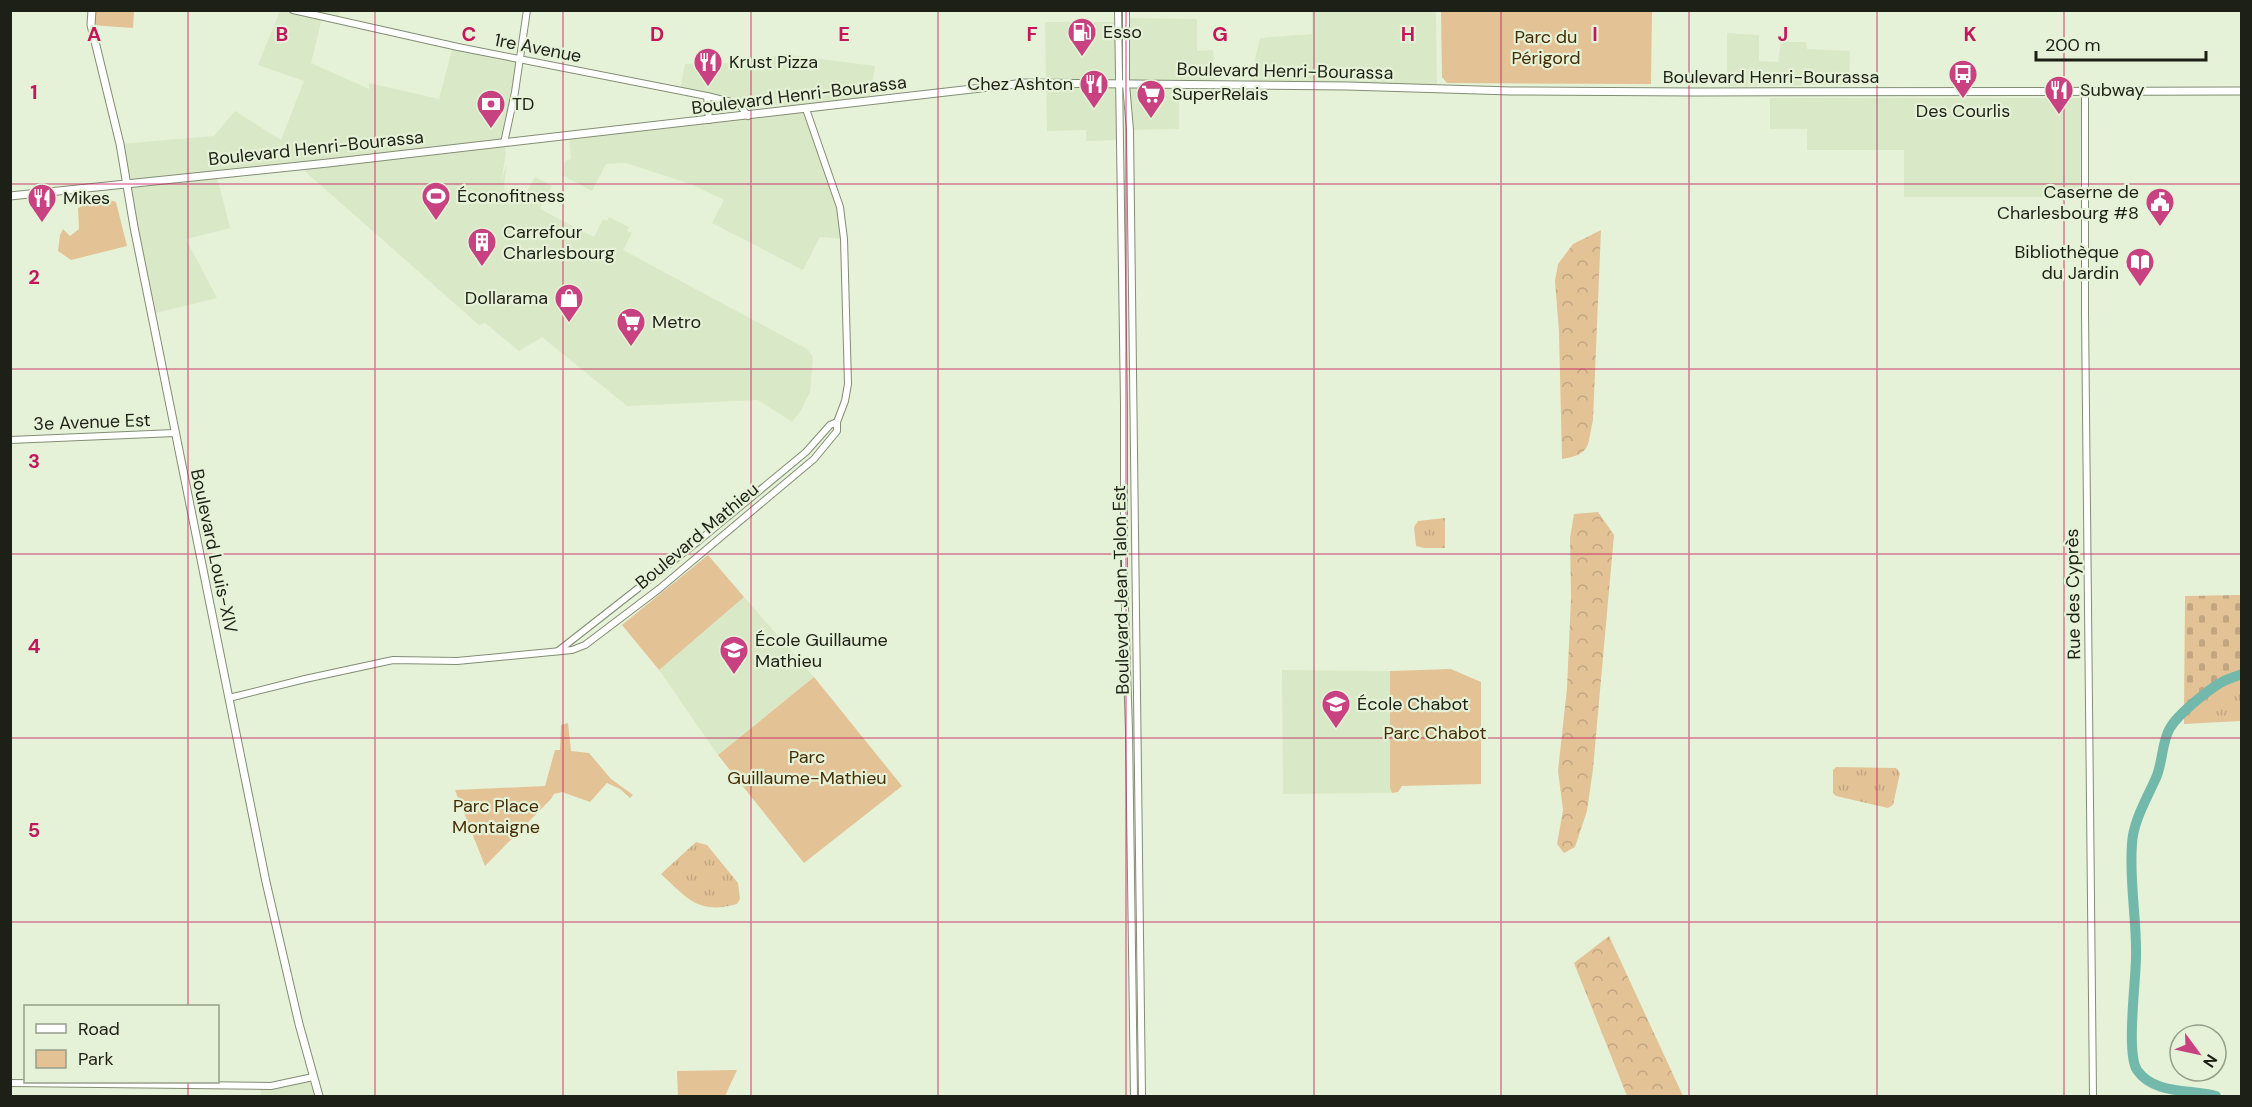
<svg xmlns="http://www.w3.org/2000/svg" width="2252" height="1107" font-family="'DM Sans',sans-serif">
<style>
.built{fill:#d9e8c6}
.grass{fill:url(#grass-tufts)}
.forest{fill:url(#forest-crowns)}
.cemetery{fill:url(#cemetery-stones)}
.park{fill:#e3c296}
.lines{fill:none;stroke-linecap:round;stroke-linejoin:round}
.river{stroke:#72b9ab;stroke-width:10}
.tertiary-casing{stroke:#828d74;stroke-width:8}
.secondary-casing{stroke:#828d74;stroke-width:9}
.tertiary{stroke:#fff;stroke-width:6}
.secondary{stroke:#fff;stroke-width:7}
.grid{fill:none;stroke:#c2185b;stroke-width:1.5;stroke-opacity:0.55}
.labels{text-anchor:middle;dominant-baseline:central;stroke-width:4.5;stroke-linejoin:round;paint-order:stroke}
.poi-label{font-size:18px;fill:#1c2016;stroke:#e6f2d7;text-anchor:start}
.park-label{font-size:18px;fill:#452c04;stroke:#e6f2d7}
.street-label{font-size:18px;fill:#1c2016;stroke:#e6f2d7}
.grid-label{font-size:20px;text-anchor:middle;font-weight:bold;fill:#c2185b;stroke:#e6f2d7;stroke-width:4.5;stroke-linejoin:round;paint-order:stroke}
</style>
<defs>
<pattern id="grass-tufts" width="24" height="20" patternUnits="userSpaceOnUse" patternTransform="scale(1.5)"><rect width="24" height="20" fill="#e3c296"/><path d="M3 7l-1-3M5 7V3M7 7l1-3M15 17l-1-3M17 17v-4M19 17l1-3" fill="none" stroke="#c2a681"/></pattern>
<pattern id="forest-crowns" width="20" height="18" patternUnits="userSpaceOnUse" patternTransform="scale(1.5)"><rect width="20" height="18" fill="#e3c296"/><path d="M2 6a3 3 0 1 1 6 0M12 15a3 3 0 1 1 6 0" fill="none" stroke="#c2a681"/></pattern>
<pattern id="cemetery-stones" width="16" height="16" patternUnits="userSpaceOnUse" patternTransform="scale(1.5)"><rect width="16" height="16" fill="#e3c296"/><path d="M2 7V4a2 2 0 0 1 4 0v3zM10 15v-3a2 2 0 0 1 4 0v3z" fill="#c2a681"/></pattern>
</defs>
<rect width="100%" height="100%" fill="#e6f2d7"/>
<g class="built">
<polygon points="280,11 340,11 338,21 322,18 311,63 369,89 369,83 439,99 453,46 520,60 504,143 506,153 501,182 507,163 504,184 505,190 523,199 535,177 552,186 540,209 594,237 603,219 607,221 609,217 629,227 627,231 632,233 623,250 807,349 813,357 810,392 801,410 792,422 758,400 627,406 542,337 519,351 485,323 479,325 299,166 216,173 230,228 186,239 217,298 151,314 120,144 214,136 235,111 281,140 304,81 258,65"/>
<polygon points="1312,11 1436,11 1437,89 1249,85 1260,38 1312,34"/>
<polygon points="1126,18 1197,19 1197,51 1213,50 1215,85 1179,85 1179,129 1130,130"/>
<polygon points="1045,22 1118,22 1119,140 1086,141 1086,130 1047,131"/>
<polygon points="1727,33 1759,35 1759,61 1778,62 1781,42 1806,42 1807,49 1850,51 1849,85 1727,86"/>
<polygon points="782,54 875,66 869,102 806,109 833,187 844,239 820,237 803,270 712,223 724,200 693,185 626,163 606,164 592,191 562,175 565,161 571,159 569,136 802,108 707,96 680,90 685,64 716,62 764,67 765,59"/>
<polygon points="1770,98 2081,98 2080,197 1904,197 1904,150 1807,150 1807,129 1770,129"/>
<polygon points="744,597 814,677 718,755 659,670"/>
<polygon points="1282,670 1390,671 1390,788 1392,793 1283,794"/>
<polygon points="313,1077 319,1096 261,1096 260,1086"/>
</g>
<g class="grass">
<polygon points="1445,518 1445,548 1424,548 1416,546 1414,527 1418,521"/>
<path d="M2241 675V721L2184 724V713C2202 695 2218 683 2241 675Z"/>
<polygon points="1836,767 1896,768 1900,773 1893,805 1888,808 1836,796 1833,793 1833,770"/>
<path d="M696 842 707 845 738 883 740 899 737 904C698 915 687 898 661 874Z"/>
</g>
<g class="forest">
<path d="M1601 230 1593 420C1587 446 1592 454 1562 459L1559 332 1555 281 1558 264 1573 244Z"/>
<polygon points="1598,512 1614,535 1593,769 1587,811 1575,847 1564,853 1557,844 1563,810 1558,771 1567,688 1571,598 1570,538 1574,514"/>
<polygon points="1609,936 1683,1096 1627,1096 1574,963"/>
</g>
<polygon class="cemetery" points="2241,595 2241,675 2221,682 2184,713 2185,596"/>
<g class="park">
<polygon points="92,11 134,11 133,28 91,25"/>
<polygon points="1441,11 1652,11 1651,84 1447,83 1442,77"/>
<polygon points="106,199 116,202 127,246 71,260 58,251 60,235 63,229 70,236 79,229 78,208 96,200"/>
<polygon points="708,555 744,597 659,670 622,625"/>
<polygon points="1451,669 1481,682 1481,784 1402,786 1398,792 1392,793 1390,788 1390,671"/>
<polygon points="814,677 902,786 804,863 718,755"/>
<polygon points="568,723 571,751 589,753 611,779 633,795 630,798 620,789 607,783 590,802 562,792 554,794 551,799 485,866 455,790 545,786 555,750 560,750 561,725"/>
<polygon points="737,1070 725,1096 678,1096 677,1071"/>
</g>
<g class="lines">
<path class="river" d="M2216 1096C2191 1089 2154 1095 2137 1070 2126 1053 2136 980 2136 957 2137 919 2129 882 2132 844 2133 822 2146 800 2155 780 2163 765 2161 743 2170 728 2178 714 2206 692 2220 683 2227 679 2235 677 2242 674"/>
<g class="tertiary-casing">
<g id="tertiary">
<polyline points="293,10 458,47 707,96 739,104 748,116"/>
<polyline points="1118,10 1124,404 1124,577 1129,731 1134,1096"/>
<polyline points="1126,10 1126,84 1130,130 1142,1096"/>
<polyline points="2085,92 2085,313 2093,1096"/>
<polyline points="707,96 709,120"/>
<polyline points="504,143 515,92 527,10"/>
<polyline points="10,440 175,433"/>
<polyline points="558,651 701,539 806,452 830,425 837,422"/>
<polyline points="229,698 305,679 393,660 457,661 572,650 585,645 659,589 814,459 837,431 837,422 845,401 848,384 844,239 840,207 806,109"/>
<polyline points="10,1083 271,1086 313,1077"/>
</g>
</g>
<g class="secondary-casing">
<g id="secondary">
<polyline points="92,10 91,25 120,144 134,227 266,882 299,1024 319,1096"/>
<polyline points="10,196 328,163 1024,83 1347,86 1511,91 1694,92 2242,91"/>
</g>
</g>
<use href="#tertiary" class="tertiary"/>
<use href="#secondary" class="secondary"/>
</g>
<path class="grid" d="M188 10V1006M375 10V1096M563 10V1096M751 10V1096M938 10V1096M1126 10V1096M1314 10V1096M1501 10V1096M1689 10V1096M1877 10V1096M2064 10V1096M10 184H2242M10 369H2242M10 554H2242M10 738H2242M10 922H2242M188 1082V1096"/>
<defs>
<g id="fuel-pin" transform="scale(1.5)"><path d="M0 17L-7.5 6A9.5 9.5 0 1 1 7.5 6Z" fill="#c84282" stroke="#e6f2d7"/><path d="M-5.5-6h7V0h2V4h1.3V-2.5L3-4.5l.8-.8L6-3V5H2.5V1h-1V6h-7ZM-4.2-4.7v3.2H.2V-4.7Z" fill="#fff"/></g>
<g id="restaurant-pin" transform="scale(1.5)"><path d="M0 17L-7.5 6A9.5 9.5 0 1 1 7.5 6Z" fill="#c84282" stroke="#e6f2d7"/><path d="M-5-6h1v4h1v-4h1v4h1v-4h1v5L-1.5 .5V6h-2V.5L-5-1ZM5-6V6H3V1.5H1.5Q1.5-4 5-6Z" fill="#fff"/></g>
<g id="bus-pin" transform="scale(1.5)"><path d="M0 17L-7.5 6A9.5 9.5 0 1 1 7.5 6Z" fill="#c84282" stroke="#e6f2d7"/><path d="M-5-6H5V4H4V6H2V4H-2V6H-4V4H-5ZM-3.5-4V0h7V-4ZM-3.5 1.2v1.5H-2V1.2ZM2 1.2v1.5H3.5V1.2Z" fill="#fff"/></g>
<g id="supermarket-pin" transform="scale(1.5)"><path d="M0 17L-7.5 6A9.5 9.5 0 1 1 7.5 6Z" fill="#c84282" stroke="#e6f2d7"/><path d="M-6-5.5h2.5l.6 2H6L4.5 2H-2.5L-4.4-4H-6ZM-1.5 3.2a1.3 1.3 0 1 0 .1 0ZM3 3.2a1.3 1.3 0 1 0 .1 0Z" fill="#fff"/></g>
<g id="bank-pin" transform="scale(1.5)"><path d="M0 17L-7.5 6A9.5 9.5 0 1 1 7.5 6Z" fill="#c84282" stroke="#e6f2d7"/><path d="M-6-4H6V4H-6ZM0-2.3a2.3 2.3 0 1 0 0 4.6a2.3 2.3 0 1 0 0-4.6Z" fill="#fff"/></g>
<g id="stadium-pin" transform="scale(1.5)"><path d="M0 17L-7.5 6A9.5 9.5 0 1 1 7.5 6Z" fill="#c84282" stroke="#e6f2d7"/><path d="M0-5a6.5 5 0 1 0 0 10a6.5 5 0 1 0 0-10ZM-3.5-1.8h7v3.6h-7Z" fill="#fff"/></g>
<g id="civic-pin" transform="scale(1.5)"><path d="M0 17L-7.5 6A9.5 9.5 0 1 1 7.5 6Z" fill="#c84282" stroke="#e6f2d7"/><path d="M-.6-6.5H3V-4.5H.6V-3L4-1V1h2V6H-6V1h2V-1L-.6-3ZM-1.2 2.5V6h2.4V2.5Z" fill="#fff"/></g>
<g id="building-pin" transform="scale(1.5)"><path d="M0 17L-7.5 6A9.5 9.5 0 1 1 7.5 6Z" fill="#c84282" stroke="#e6f2d7"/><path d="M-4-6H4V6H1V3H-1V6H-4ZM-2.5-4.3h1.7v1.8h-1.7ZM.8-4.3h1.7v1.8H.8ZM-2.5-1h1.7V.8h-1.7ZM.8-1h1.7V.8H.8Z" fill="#fff"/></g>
<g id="library-pin" transform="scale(1.5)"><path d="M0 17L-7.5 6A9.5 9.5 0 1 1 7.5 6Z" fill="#c84282" stroke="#e6f2d7"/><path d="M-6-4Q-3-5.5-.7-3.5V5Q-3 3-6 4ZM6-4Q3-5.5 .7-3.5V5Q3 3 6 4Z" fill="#fff"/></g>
<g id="shop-pin" transform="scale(1.5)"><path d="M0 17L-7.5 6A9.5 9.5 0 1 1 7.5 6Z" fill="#c84282" stroke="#e6f2d7"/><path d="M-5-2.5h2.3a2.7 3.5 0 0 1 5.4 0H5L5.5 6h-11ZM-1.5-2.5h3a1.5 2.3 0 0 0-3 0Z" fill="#fff"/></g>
<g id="school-pin" transform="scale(1.5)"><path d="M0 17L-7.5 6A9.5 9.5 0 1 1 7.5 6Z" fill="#c84282" stroke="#e6f2d7"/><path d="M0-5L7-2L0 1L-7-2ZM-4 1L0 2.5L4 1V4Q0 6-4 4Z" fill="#fff"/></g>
</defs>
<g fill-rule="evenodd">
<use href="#fuel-pin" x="1082" y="32"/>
<use href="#restaurant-pin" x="708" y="62"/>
<use href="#bus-pin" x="1963" y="74"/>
<use href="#restaurant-pin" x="1094" y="84"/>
<use href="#restaurant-pin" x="2059" y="90"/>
<use href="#supermarket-pin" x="1151" y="94"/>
<use href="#bank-pin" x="491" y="104"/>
<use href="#stadium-pin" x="436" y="196"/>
<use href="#restaurant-pin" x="42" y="198"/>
<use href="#civic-pin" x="2160" y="202"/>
<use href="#building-pin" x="482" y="242"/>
<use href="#library-pin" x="2140" y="262"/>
<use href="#shop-pin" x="569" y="298"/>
<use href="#supermarket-pin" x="631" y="322"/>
<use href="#school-pin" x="734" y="650"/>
<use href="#school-pin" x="1336" y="704"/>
</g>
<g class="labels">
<g class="poi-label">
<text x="1103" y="32">Esso</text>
<text x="729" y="62">Krust Pizza</text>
<text x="1073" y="84" text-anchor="end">Chez Ashton</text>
<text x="2080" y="90">Subway</text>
<text x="1172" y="94">SuperRelais</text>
<text x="512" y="104">TD</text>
<text x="1963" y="111" text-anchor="middle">Des Courlis</text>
<text x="2139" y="192" text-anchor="end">Caserne de<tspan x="2139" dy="21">Charlesbourg #8</tspan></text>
<text x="457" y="196">Éconofitness</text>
<text x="63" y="198">Mikes</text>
<text x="503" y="232">Carrefour<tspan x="503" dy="21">Charlesbourg</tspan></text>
<text x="2119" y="252" text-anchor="end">Bibliothèque<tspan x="2119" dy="21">du Jardin</tspan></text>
<text x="548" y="298" text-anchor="end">Dollarama</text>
<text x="652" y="322">Metro</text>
<text x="755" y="640">École Guillaume<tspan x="755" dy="21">Mathieu</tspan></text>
<text x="1357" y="704">École Chabot</text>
</g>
<g class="park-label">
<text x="1546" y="37">Parc du<tspan x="1546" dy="21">Périgord</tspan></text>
<text x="1435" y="733">Parc Chabot</text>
<text x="807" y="757">Parc<tspan x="807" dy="21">Guillaume-Mathieu</tspan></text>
<text x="496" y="806">Parc Place<tspan x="496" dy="21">Montaigne</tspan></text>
</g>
<g class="street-label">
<text transform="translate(538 48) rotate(11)">1re Avenue</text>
<text transform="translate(1285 71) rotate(1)">Boulevard Henri-Bourassa</text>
<text x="1771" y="77">Boulevard Henri-Bourassa</text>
<text transform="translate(799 95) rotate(-7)">Boulevard Henri-Bourassa</text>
<text transform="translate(316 148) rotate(-6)">Boulevard Henri-Bourassa</text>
<text transform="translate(92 422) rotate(-2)">3e Avenue Est</text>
<text transform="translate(697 536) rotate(-40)">Boulevard Mathieu</text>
<text transform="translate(214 551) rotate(78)">Boulevard Louis-XIV</text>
<text transform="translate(1121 590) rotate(-91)">Boulevard Jean-Talon Est</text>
<text transform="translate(2073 594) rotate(-91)">Rue des Cyprès</text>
</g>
</g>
<g class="grid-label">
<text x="94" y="41">A</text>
<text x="282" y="41">B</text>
<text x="469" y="41">C</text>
<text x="657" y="41">D</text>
<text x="844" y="41">E</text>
<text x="1032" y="41">F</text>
<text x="1220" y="41">G</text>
<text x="1408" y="41">H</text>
<text x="1595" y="41">I</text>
<text x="1783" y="41">J</text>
<text x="1970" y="41">K</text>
<text x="34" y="99">1</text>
<text x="34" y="284">2</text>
<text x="34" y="468">3</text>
<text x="34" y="653">4</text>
<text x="34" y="837">5</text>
</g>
<rect width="2252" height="1107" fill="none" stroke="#1c2016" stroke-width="24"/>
<rect x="24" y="1005" width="195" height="78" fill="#e6f2d7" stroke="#959e8a" stroke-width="1.5"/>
<rect x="36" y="1024" width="30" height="9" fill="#ffffff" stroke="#959e8a" stroke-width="1.5"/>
<text x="78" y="1035" font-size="18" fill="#1c2016">Road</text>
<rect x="36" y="1050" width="30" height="18" fill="#e3c296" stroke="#959e8a" stroke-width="1.5"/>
<text x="78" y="1065" font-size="18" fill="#1c2016">Park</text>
<g transform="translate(2198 1053) rotate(123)"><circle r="28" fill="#e6f2d7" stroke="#959e8a" stroke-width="1.5"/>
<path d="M0-4.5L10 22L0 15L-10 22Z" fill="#c84282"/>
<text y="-9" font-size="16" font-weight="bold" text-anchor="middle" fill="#1c2016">N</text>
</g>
<path d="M2036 51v9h170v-9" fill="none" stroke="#1c2016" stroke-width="3"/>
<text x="2045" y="51" font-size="18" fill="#1c2016" stroke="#e6f2d7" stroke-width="4.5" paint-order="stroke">200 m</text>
</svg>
